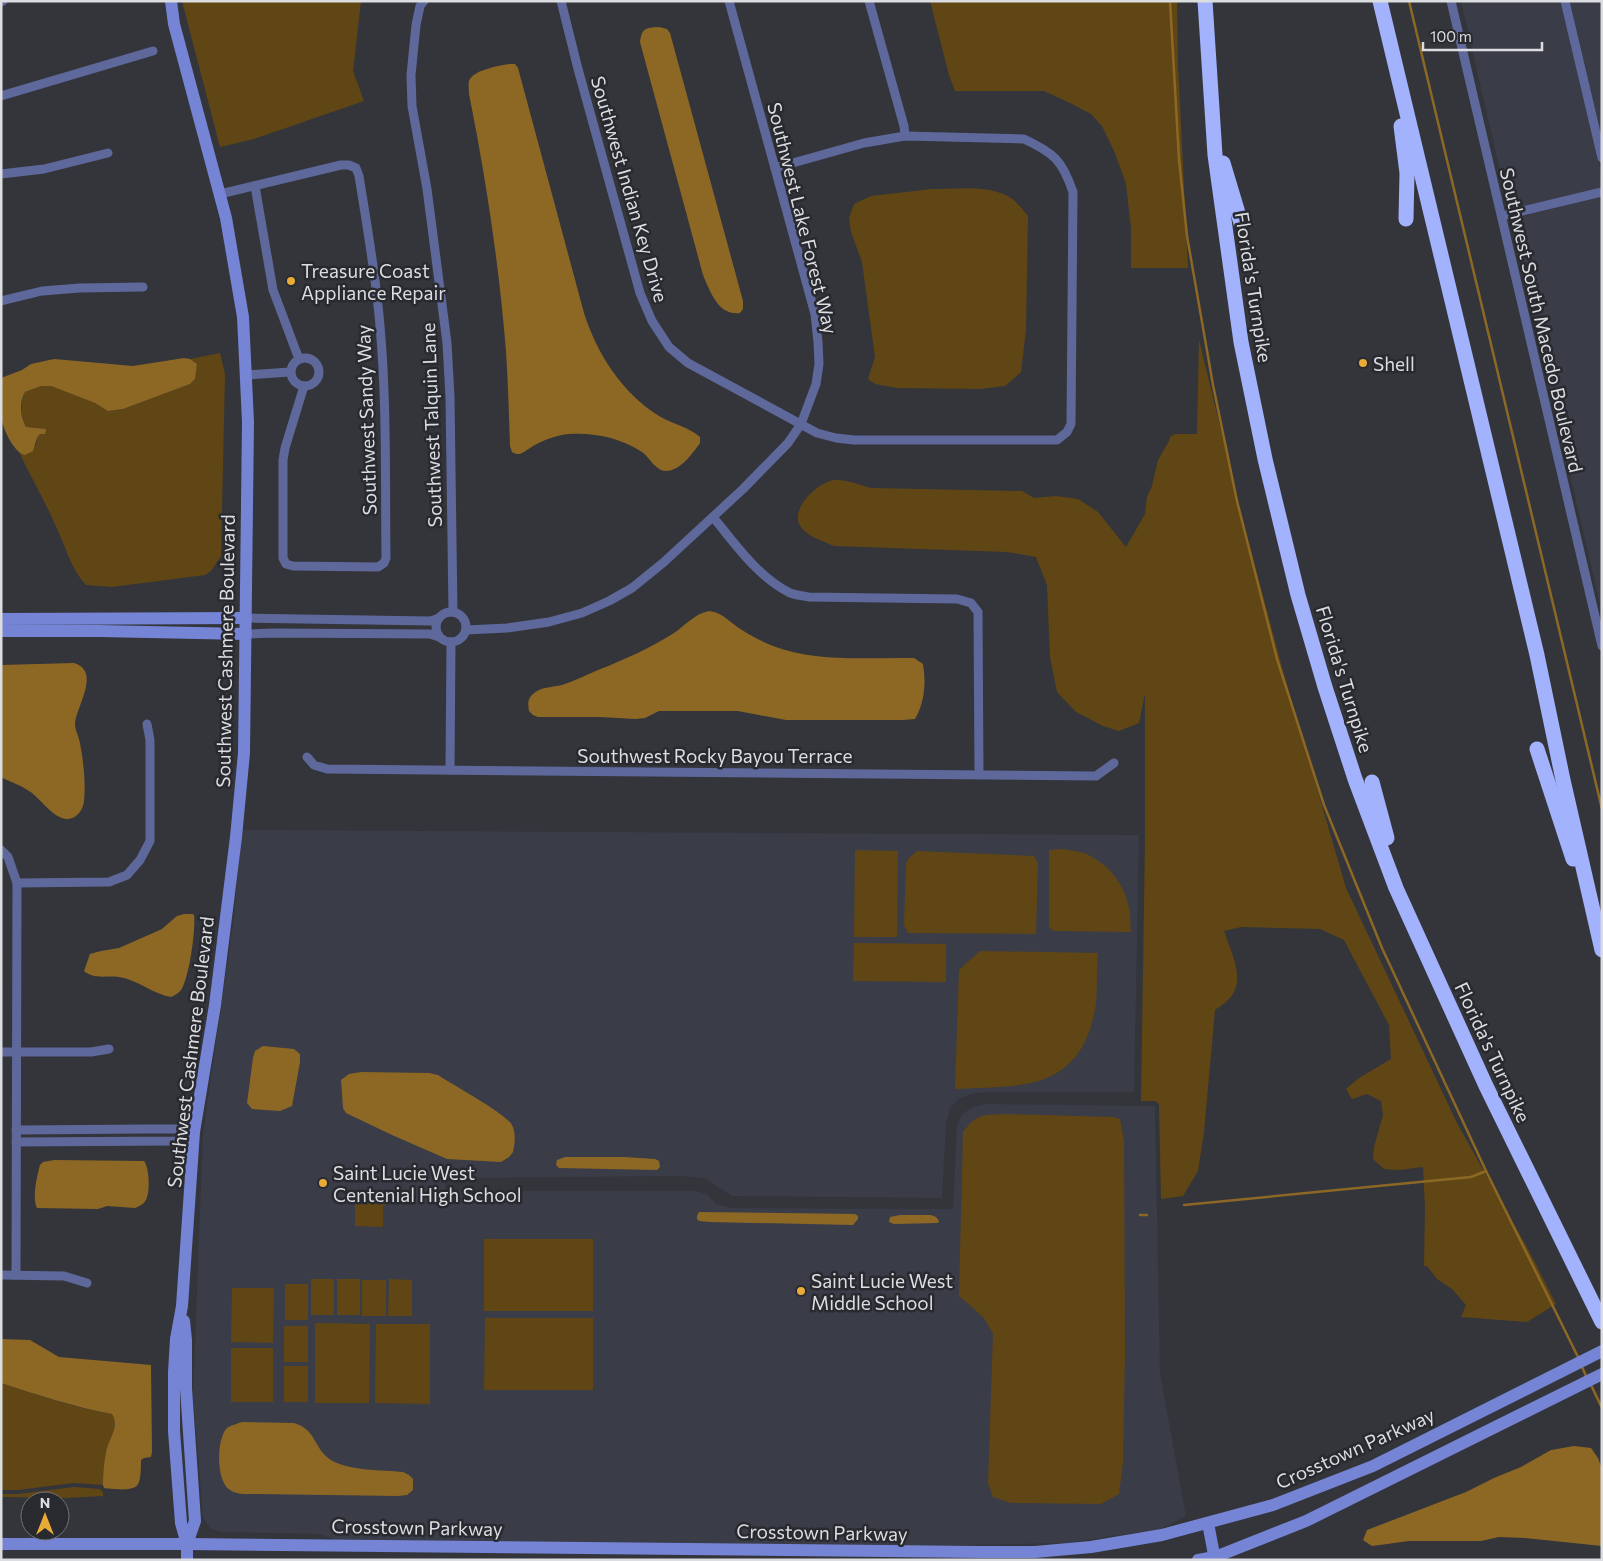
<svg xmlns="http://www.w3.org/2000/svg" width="1603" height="1561" font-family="Commissioner,sans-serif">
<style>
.built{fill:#3a3c48}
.green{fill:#604615}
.water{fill:#8d6825}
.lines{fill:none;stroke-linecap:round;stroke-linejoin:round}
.stream{stroke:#8d6825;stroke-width:2.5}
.street{stroke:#5e689b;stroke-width:9}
.secondary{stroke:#7584d4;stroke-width:12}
.highway{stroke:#a3b2fc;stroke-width:15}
.poi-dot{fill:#e8ab37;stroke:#292a30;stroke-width:2}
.labels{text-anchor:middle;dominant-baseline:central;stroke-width:5;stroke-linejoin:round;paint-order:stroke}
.street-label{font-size:19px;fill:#dcdde0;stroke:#292a30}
.poi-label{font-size:19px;fill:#dcdde0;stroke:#292a30;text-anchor:start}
</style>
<rect width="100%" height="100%" fill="#33353a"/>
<g class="built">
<polygon points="1461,1 1561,1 1602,176 1602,188 1509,210"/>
<polygon points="1570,1 1602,1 1602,140"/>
<polygon points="1602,197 1602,613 1511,219"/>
<polygon points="242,830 1139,835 1134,1092 996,1092 974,1093 960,1098 950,1108 946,1123 942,1198 732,1196 704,1178 679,1176 445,1178 445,1191 696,1191 707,1194 716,1204 731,1208 953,1209 957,1125 962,1114 973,1107 986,1104 1155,1106 1160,1373 1186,1516 1161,1529 1066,1543 903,1546 337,1541 321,1534 220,1532 210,1528 203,1517 193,1394 203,1134 233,923"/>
</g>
<g class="green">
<polygon points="182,1 361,1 353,71 364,101 254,139 220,147"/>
<polygon points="930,1 1177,1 1178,65 1188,268 1131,268 1131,228 1126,184 1115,153 1102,126 1091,114 1070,103 1044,91 955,91 949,75"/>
<path d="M932 189C957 189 990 184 1011 198 1017 202 1023 210 1028 216L1026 330 1021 372 1005 386 980 389 897 388 875 384 868 379 875 357 862 262 851 232 849 218 854 204 871 196Z"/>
<path d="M1199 340 1242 517 1284 675 1346 888 1458 1125 1529 1251 1556 1304 1527 1322 1461 1317 1466 1305 1452 1289 1437 1279 1427 1266H1424L1425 1208 1423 1167 1399 1170 1384 1169 1373 1159 1374 1147 1383 1115 1381 1101 1367 1094 1352 1099 1346 1089 1359 1078 1391 1059 1389 1025 1344 940 1320 929 1241 927 1224 931C1231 952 1248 982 1227 1001 1224 1004 1219 1007 1215 1010L1204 1132 1198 1171 1183 1196 1161 1199 1159 1104 1155 1101H1141L1145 840V694L1139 723 1119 731 1103 726 1076 712 1057 692 1050 657 1047 585 1036 557 1007 552 834 546C823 541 808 537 801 527 788 510 818 482 834 480 847 479 859 485 872 488L1022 491 1034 498 1056 496 1078 499 1098 512 1126 547 1145 514 1147 497 1152 486 1158 460 1169 441 1170 437 1175 434H1197Z"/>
<path d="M220 353 225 374 221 556 211 571 205 575 112 587 86 585C72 570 67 551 59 533 47 505 32 479 19 452L25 455 36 445 37 438 45 429 26 427C20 416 20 403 25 392L41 386H51L95 403 108 411 123 409 190 384 195 379 197 364 190 359Z"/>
<path d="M1061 849C1069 850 1077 851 1084 853 1108 863 1125 884 1129 908 1131 916 1130 924 1131 932L1054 931 1049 927V850Z"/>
<polygon points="855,850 898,851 897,937 854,937"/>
<polygon points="917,851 1034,856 1038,863 1036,934 908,933 904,925 906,864 908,859"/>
<polygon points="854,943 946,944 946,982 853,981"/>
<path d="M980 951 1098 953C1096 972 1098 992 1095 1010 1079 1092 1021 1086 955 1089L959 970Z"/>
<path d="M1006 1114 1113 1117 1120 1119 1124 1141 1125 1353 1123 1462 1119 1494 1101 1504 1011 1503 993 1497 988 1483 993 1334 984 1318 959 1296 963 1132C978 1113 983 1115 1006 1114Z"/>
<polygon points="355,1192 387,1192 387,1205 383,1206 383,1227 355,1226"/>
<rect x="484" y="1239" width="109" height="72"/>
<rect x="311" y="1279" width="23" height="36"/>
<rect x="337" y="1279" width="23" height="36"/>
<polygon points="389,1279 412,1280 412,1316 388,1316"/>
<rect x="362" y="1280" width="24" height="36"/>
<rect x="285" y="1284" width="23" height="36"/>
<polygon points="232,1288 274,1288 273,1343 231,1342"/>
<polygon points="485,1318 593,1318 593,1390 484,1390"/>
<polygon points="315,1323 370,1324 369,1403 315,1403"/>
<polygon points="376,1324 430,1324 430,1404 375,1403"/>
<rect x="284" y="1326" width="24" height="36"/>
<rect x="231" y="1348" width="42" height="54"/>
<rect x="284" y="1366" width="24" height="36"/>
<path d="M1 1383C38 1395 74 1408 112 1414L115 1420 113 1433 106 1450 103 1485 74 1483 18 1490H1Z"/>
<polygon points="74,1487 100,1489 103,1492 103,1496 65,1498 1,1497 1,1494 18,1494"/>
</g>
<g class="water">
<path d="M659 27 667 29 670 33 743 301V309L740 313C718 316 710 291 703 275L640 42C642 28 645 28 659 27Z"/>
<path d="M509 64H515L518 68 584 313C597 354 622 393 659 416 672 424 689 427 700 437V443C692 454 680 471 666 471 656 471 649 457 642 452 621 438 594 432 569 434 556 435 544 440 533 446 528 449 524 453 519 454 516 454 516 454 512 452L510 446C509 415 508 383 506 351 499 265 486 178 469 94 469 90 468 85 469 81 473 70 498 66 509 64Z"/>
<path d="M184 358 190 359 197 364 195 379 190 384 123 409 108 411 95 403 51 386H41L25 392C19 402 20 416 26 427L46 429 45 434H40L37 438 33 451 25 455C13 452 2 427 1 415 0 403 1 390 1 378L22 370 31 364 54 359 133 366Z"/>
<path d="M709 611C724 613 730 623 742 630 751 636 763 642 773 646 817 663 868 657 914 658L923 664C926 683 925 702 915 719L903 720H786L738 711H659L645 718 635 719 600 717H538L533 715 529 711C528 704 527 699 533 694 540 687 553 687 562 685 574 681 586 675 598 670 624 660 650 648 674 633 686 625 694 614 709 611Z"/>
<path d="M74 663C102 671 75 709 75 724 75 729 78 735 79 739 83 755 86 784 84 800 84 807 79 816 72 818 56 824 41 798 29 791 21 785 10 782 1 777V665Z"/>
<path d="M184 914H192L194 915C196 929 189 979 181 990 179 993 175 995 171 997 153 994 138 980 119 977 105 975 96 980 84 971L90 954 101 951 119 948 162 929 177 916Z"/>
<polygon points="263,1046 294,1049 300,1054 300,1062 292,1106 280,1111 252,1109 247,1103 253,1058 255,1051"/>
<path d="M361 1072 429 1073 438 1075C453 1085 505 1113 512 1125 516 1133 515 1143 513 1152L509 1157 501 1162 447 1159 392 1135 346 1113 343 1108 341 1080 349 1074Z"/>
<polygon points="565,1157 624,1157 655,1159 659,1161 660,1167 657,1170 559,1168 556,1165 557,1160"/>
<path d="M54 1160 144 1161C149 1167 150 1189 147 1197 146 1203 140 1206 135 1208L107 1206 98 1209 37 1208C32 1197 37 1176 40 1165L43 1162Z"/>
<polygon points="699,1212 855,1214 858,1216 858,1219 853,1225 710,1222 699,1221 697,1219 697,1216"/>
<polygon points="900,1215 931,1215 936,1217 939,1221 938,1223 894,1224 889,1222 890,1217"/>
<path d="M1 1339 30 1340 59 1357 151 1365 152 1452 151 1457 144 1458 141 1460C141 1466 141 1480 138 1484 135 1492 111 1489 104 1488L103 1485C103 1474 104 1463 106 1452 108 1440 120 1427 112 1414 74 1407 38 1395 1 1383Z"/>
<path d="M242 1422 294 1423C317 1430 313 1448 331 1460 349 1471 382 1470 403 1472L409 1475 413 1479V1490L407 1495 398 1496 257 1494C248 1494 237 1495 230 1490 216 1482 216 1439 227 1428 231 1425 237 1424 242 1422Z"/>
<polygon points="1574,1446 1591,1448 1598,1458 1602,1469 1602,1546 1525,1538 1499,1537 1481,1541 1409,1541 1372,1546 1363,1540 1367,1530 1466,1492 1494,1478 1521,1467 1551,1450"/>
</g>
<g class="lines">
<g class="stream">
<polyline points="1170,1 1179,159 1187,236 1213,385 1237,501 1277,659 1324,805 1382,948 1486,1171 1578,1357"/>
<polyline points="1409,1 1602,809"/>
<polyline points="1184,1205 1471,1177 1486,1171"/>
<polyline points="1140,1215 1147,1215"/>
<polyline points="1582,1367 1587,1378"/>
<polyline points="1591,1385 1602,1408"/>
</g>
<g class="street">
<polyline points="424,1 420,6 416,25 411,75 412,106 427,189 447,343 450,397 453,612"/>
<path d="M561 1 578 69 640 293 652 321 669 347 688 363 817 433 836 438 854 440H1057L1067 432 1071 424 1073 192C1062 160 1054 153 1024 139L905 136 864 143 775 168"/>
<polyline points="869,1 904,126 905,136"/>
<polyline points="1451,1 1602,646"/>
<polyline points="1565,1 1602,158"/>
<polyline points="1,2 3,1"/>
<polyline points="1,96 153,51"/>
<polyline points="1,174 44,169 108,153"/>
<polyline points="255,186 273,290 299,359"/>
<path d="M220 194 341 165H349L356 168 359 176C367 226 376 276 380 326 387 403 385 481 386 558L384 563 378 567 293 566 286 564 283 558V460L285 448 304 386"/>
<polyline points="1502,216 1602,192"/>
<polyline points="1,301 42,291 80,288 143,287"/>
<circle cx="305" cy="372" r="14"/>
<polyline points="247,375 290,372"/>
<path d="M713 517C735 544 758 577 790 593 796 595 803 596 809 597L957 599 971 603 978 612 979 774"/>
<circle cx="451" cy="627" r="15"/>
<polyline points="246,618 431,621 439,618"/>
<polyline points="466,630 507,628 549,622 582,613 609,601 632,588 664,562 743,489 788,443 801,424 816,384 819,364 818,342 815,314 729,1"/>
<polyline points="246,634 273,633 430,634 439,637"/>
<polyline points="307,757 314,765 327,769 1096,776 1114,763"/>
<polyline points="450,770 451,642"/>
<polyline points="1,850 8,857 17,883 16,1275"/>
<polyline points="17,883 109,882 127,875 140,860 150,841 150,740 147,724"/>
<polyline points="1,1052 91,1052 109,1049"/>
<polyline points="16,1130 146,1129 178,1129 194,1132"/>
<polyline points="16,1142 177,1141 194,1132"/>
<polyline points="1,1275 64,1276 87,1283"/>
</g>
<g class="secondary">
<polyline points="171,1 174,24 226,218 243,317 248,422 244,753 236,837 215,1005 194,1132 182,1306 176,1339 174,1372 174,1431 181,1523 187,1544 187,1560"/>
<polyline points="1,619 246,618"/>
<polyline points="1,631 99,631 246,634"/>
<polyline points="184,1321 186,1340 186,1388 195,1521 187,1544"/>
<polyline points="1208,1523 1215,1560"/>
<polyline points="1,1544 187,1544 982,1552 1035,1552 1091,1547 1162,1535 1273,1505 1373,1466 1602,1351"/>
<polyline points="1198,1560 1215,1557 1306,1521 1602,1374"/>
</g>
<g class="highway">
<polyline points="1205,1 1215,155 1241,342 1265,459 1298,595 1325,687 1355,779 1396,888 1486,1086 1602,1322"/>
<polyline points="1380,1 1537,655 1563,780 1602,950"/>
<polyline points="1401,126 1407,173 1406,219"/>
<polyline points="1223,163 1241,223"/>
<polyline points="1537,749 1573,859"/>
<polyline points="1372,782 1387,838"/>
</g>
</g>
<g class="poi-dot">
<circle cx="291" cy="281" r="5"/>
<circle cx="1363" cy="363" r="5"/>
<circle cx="323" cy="1183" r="5"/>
<circle cx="801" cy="1291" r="5"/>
</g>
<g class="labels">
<g class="street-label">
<text transform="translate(630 189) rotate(74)">Southwest Indian Key Drive</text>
<text transform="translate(803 218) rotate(76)">Southwest Lake Forest Way</text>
<text transform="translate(1254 287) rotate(81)">Florida's Turnpike</text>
<text transform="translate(1542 320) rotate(77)">Southwest South Macedo Boulevard</text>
<text transform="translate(366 420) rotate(-92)">Southwest Sandy Way</text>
<text transform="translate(431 425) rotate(-92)">Southwest Talquin Lane</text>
<text transform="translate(225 651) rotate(-89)">Southwest Cashmere Boulevard</text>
<text transform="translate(1345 679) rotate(73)">Florida's Turnpike</text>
<text x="715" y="755">Southwest Rocky Bayou Terrace</text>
<text transform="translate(190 1052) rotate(-83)">Southwest Cashmere Boulevard</text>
<text transform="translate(1493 1052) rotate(65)">Florida's Turnpike</text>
<text transform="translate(1355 1448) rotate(-24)">Crosstown Parkway</text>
<text transform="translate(417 1527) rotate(1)">Crosstown Parkway</text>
<text transform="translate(822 1532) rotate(1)">Crosstown Parkway</text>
</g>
<g class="poi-label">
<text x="301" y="270">Treasure Coast<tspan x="301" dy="22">Appliance Repair</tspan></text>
<text x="1373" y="363">Shell</text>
<text x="333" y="1172">Saint Lucie West<tspan x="333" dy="22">Centenial High School</tspan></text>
<text x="811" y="1280">Saint Lucie West<tspan x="811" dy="22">Middle School</tspan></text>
</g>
</g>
<rect width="1603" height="1561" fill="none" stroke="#dcdde0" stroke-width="5"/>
<g transform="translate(45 1516)"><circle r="24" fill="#292a30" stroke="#717276"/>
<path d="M0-4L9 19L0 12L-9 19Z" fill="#e8ab37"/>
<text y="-8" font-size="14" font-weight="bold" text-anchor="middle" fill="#dcdde0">N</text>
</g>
<path d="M1423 42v8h119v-8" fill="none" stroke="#dcdde0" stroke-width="2.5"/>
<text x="1430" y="42" font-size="15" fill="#dcdde0" stroke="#292a30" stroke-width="4" paint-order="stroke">100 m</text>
</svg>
